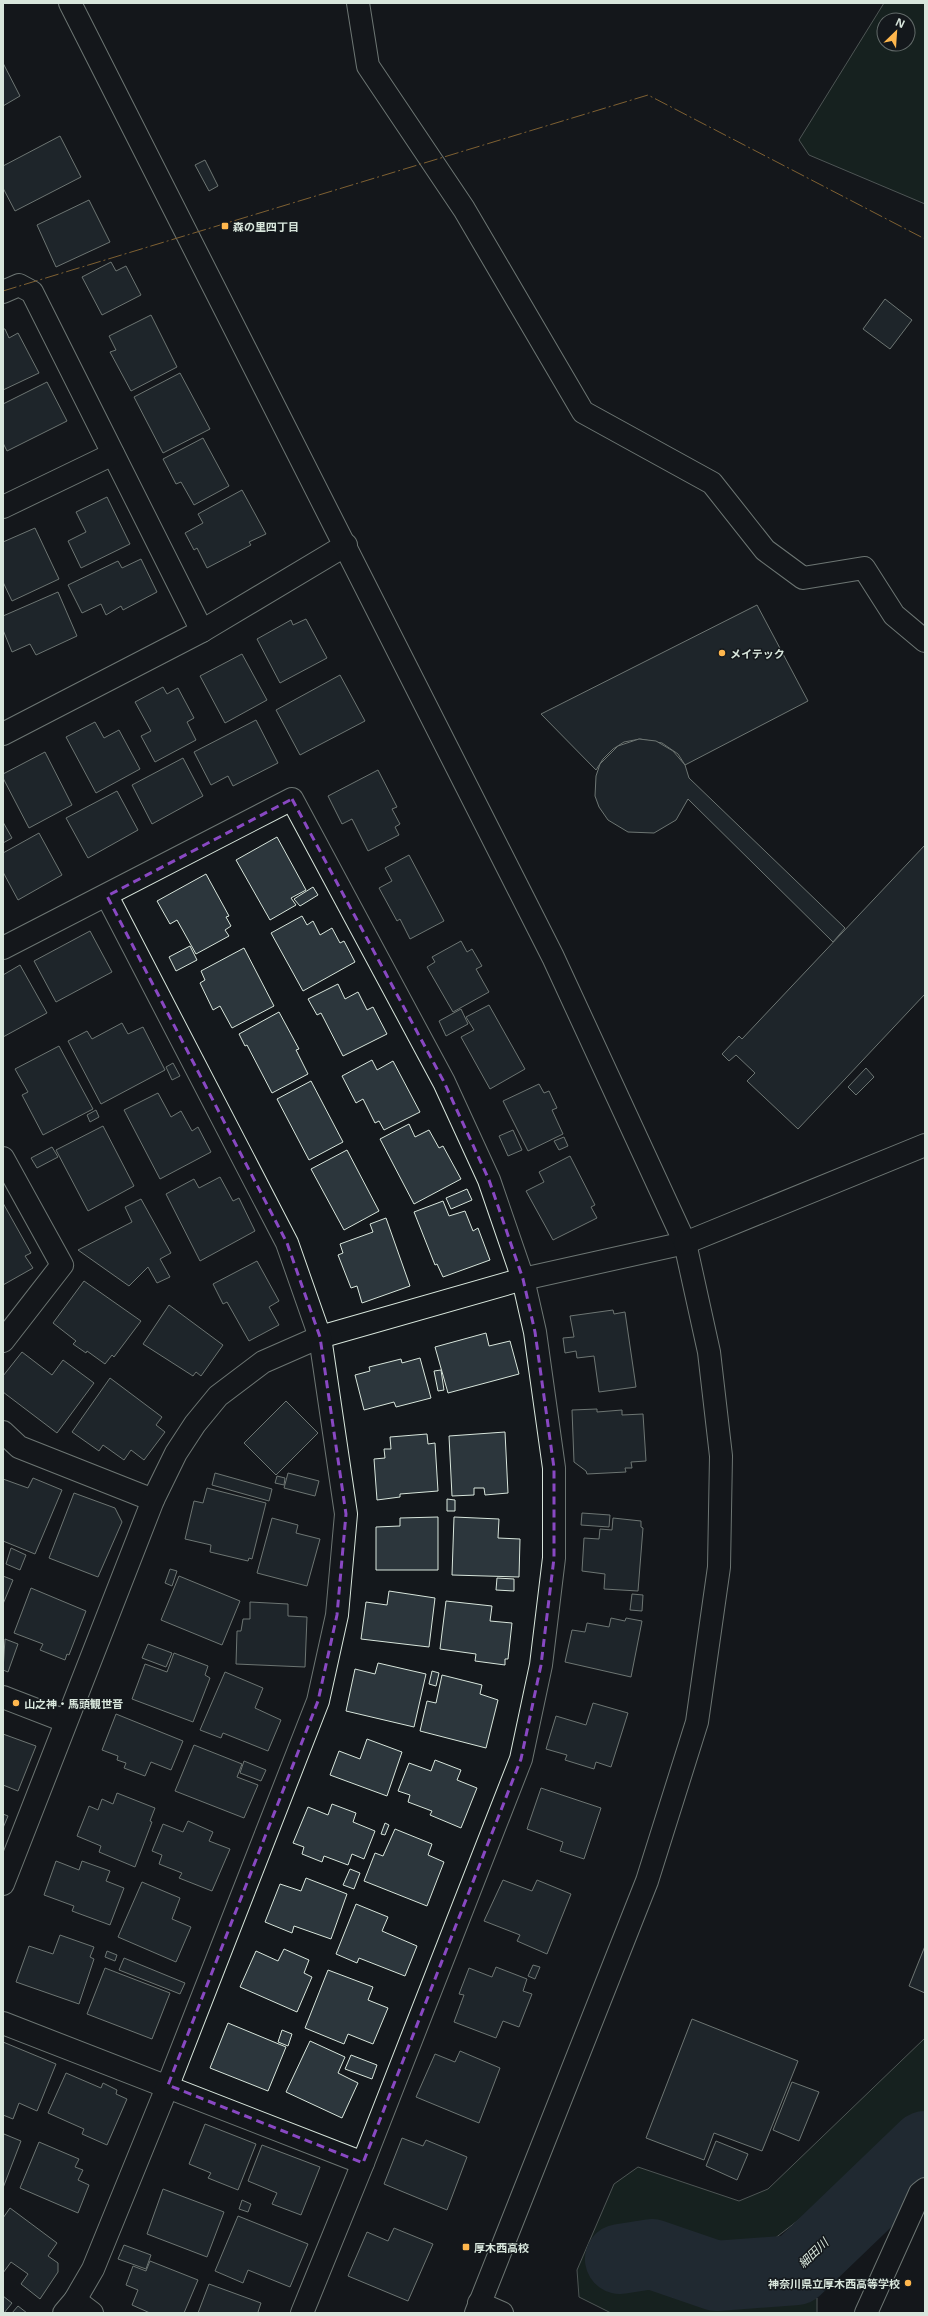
<svg xmlns="http://www.w3.org/2000/svg" width="928" height="2316" font-family="'Open Sans','Noto Sans JP',sans-serif">
<style>
.green{fill:#1a2d24;stroke:#939e99;fill-rule:evenodd}
.lines{fill:none;stroke-linecap:round;stroke-linejoin:round}
.river{stroke:#2f3f4d;stroke-width:70}
.building{fill:#2c363c;stroke:#d8e6dc}
.street-casing{stroke:#d8e6dc;stroke-width:24}
.secondary-casing{stroke:#d8e6dc;stroke-width:24}
.street{stroke:#14181c;stroke-width:22}
.secondary{stroke:#14181c;stroke-width:22}
.power{stroke:#ffb74d;stroke-width:1;stroke-dasharray:14 3 2 3;stroke-linecap:butt}
.marked{fill:none;stroke:#8948c3;stroke-width:3;stroke-dasharray:8 5;stroke-linejoin:round}
.poi-dot{fill:#ffb74d;stroke:#14181c;stroke-width:1.5}
.labels{text-anchor:middle;dominant-baseline:central;stroke-width:3;stroke-linejoin:round;paint-order:stroke}
.poi-label{font-size:11px;font-weight:bold;fill:#d8e6dc;stroke:#14181c;text-anchor:start}
.water-label{font-size:12px;font-style:italic;fill:#d8e6dc;stroke:#14181c}
</style>
<rect width="100%" height="100%" fill="#14181c"/>
<g class="green">
<path d="M884 3H925V204L809 155 799 140ZM884 20H908V44H884Z"/>
<polygon points="925,2038 925,2115 888,2151 774,2239 749,2251 649,2261 672,2297 731,2288 780,2285 798,2286 817,2298 817,2313 611,2313 579,2297 577,2270 614,2184 638,2167 739,2201 768,2189"/>
</g>
<g class="lines">
<polyline class="river" points="620,2259 652,2254 716,2276 796,2270 925,2146"/>
</g>
<g class="building">
<polygon points="3,63 20,96 3,106"/>
<polygon points="60,136 81,177 15,211 3,188 3,166"/>
<polygon points="205,160 218,186 209,191 195,165"/>
<polygon points="89,200 110,242 56,267 37,225"/>
<polygon points="111,262 116,271 126,266 141,295 102,315 82,277"/>
<polygon points="885,299 912,320 890,349 863,329"/>
<polygon points="151,315 177,367 131,391 110,352 116,350 109,336"/>
<polygon points="3,329 5,329 9,338 18,333 39,373 3,390"/>
<polygon points="180,373 210,429 163,453 134,397"/>
<polygon points="47,382 67,421 7,451 3,443 3,404"/>
<polygon points="203,438 229,486 194,505 181,482 176,484 163,459"/>
<polygon points="242,490 266,534 249,542 251,545 207,568 197,548 194,550 185,533 203,523 198,514"/>
<polygon points="107,497 130,544 81,568 68,541 86,532 76,512"/>
<polygon points="35,528 59,579 12,601 3,582 3,542"/>
<polygon points="141,559 157,592 123,610 121,606 106,615 101,604 82,613 68,585 118,561 122,568"/>
<polygon points="58,592 77,636 36,655 30,644 12,652 3,630 3,616"/>
<polygon points="757,605 808,701 685,765 678,754 662,743 640,739 624,742 613,749 603,759 596,770 541,714"/>
<polygon points="306,619 327,658 280,683 257,639 291,620 293,625"/>
<polygon points="242,654 267,700 225,723 200,676"/>
<polygon points="340,675 365,721 300,755 276,710"/>
<polygon points="163,687 167,694 178,688 194,718 187,722 196,740 155,762 141,736 151,731 135,702"/>
<polygon points="256,720 278,763 233,786 228,776 211,785 194,752"/>
<polygon points="95,722 104,738 119,730 140,769 96,793 66,737"/>
<polygon points="639,739 656,741 673,751 685,765 689,778 845,928 833,942 688,799 676,820 654,833 628,832 608,820 599,807 595,796 596,776 600,764 618,746"/>
<polygon points="45,752 72,805 29,828 3,778 3,774"/>
<polygon points="183,758 203,796 152,824 132,785"/>
<polygon points="378,770 397,807 392,809 400,824 395,827 399,835 368,851 352,819 342,824 328,796"/>
<polygon points="117,791 138,830 88,858 66,818"/>
<polygon points="3,822 12,838 3,843"/>
<polygon points="39,833 62,875 18,900 3,872 3,853"/>
<polygon points="277,837 306,890 291,898 296,905 270,920 236,860"/>
<polygon points="925,845 925,994 798,1129 747,1081 755,1073 736,1055 729,1061 722,1054 739,1036 742,1039"/>
<polygon points="409,855 444,921 410,939 400,919 397,921 379,888 392,881 385,868"/>
<polygon points="206,874 229,916 226,917 231,926 225,930 229,936 196,954 177,920 170,924 157,901"/>
<polygon points="313,887 318,895 300,906 294,899"/>
<polygon points="302,916 307,925 313,921 320,935 332,928 340,943 344,941 355,962 303,991 271,933"/>
<polygon points="90,931 112,972 56,1002 34,961"/>
<polygon points="461,941 467,952 472,949 482,966 476,969 489,992 453,1012 427,967 435,962 432,957"/>
<polygon points="190,946 197,960 176,971 169,957"/>
<polygon points="244,948 274,1006 232,1028 220,1006 213,1010 200,983 205,980 201,971"/>
<polygon points="20,965 47,1013 3,1037 3,975"/>
<polygon points="338,984 345,999 358,992 367,1010 373,1007 387,1034 343,1056 321,1013 317,1015 308,999"/>
<polygon points="489,1005 525,1069 490,1089 461,1037 474,1030 466,1017"/>
<polygon points="461,1009 468,1024 446,1036 439,1021"/>
<polygon points="279,1012 299,1049 296,1050 308,1074 272,1093 247,1045 245,1046 239,1034"/>
<polygon points="122,1023 128,1034 143,1027 165,1070 101,1104 68,1041 87,1031 92,1039"/>
<polygon points="59,1046 93,1109 43,1135 22,1095 28,1092 15,1069"/>
<polygon points="372,1060 377,1070 393,1061 420,1112 384,1130 379,1121 375,1123 363,1099 356,1103 342,1076"/>
<polygon points="173,1063 180,1076 172,1080 166,1067"/>
<polygon points="866,1068 874,1077 856,1095 848,1087"/>
<polygon points="311,1081 343,1142 309,1160 277,1099"/>
<polygon points="539,1084 544,1093 549,1091 557,1108 552,1110 563,1134 528,1151 503,1101"/>
<polygon points="158,1093 171,1117 181,1111 192,1131 198,1127 211,1152 160,1179 124,1110"/>
<polygon points="96,1110 99,1117 90,1122 87,1115"/>
<polygon points="409,1124 415,1137 429,1130 439,1148 443,1146 461,1179 414,1204 380,1139"/>
<polygon points="103,1126 134,1186 88,1211 56,1150"/>
<polygon points="513,1130 522,1150 508,1156 499,1136"/>
<polygon points="564,1137 568,1146 559,1150 554,1141"/>
<polygon points="52,1147 58,1157 37,1168 31,1158"/>
<polygon points="347,1150 379,1211 344,1230 311,1169"/>
<polygon points="570,1156 595,1205 591,1207 597,1218 553,1240 526,1191 544,1182 539,1172"/>
<polygon points="220,1177 233,1201 239,1198 255,1231 200,1261 166,1194 194,1179 199,1188"/>
<polygon points="467,1189 472,1200 451,1209 446,1198"/>
<polygon points="141,1199 171,1253 160,1259 170,1277 157,1283 148,1267 129,1286 78,1250 132,1222 125,1207"/>
<polygon points="443,1201 449,1216 465,1211 473,1231 478,1228 490,1260 443,1277 437,1264 435,1265 414,1212"/>
<polygon points="3,1203 31,1253 25,1256 33,1268 3,1285"/>
<polygon points="386,1218 410,1286 362,1303 357,1286 351,1288 338,1255 343,1253 340,1244 373,1232 370,1224"/>
<polygon points="257,1261 279,1301 269,1307 279,1325 249,1341 227,1302 223,1304 213,1284"/>
<polygon points="84,1281 141,1321 114,1357 112,1355 105,1364 87,1351 86,1353 73,1344 76,1341 53,1323"/>
<polygon points="169,1305 223,1345 201,1376 196,1372 193,1376 143,1344"/>
<polygon points="613,1310 614,1314 625,1312 636,1387 599,1392 594,1356 577,1358 576,1351 565,1353 563,1338 574,1337 570,1316"/>
<polygon points="486,1333 489,1346 510,1341 519,1374 448,1393 435,1347"/>
<polygon points="22,1352 52,1375 63,1360 94,1383 57,1433 3,1392 3,1376"/>
<polygon points="420,1358 431,1398 396,1407 394,1402 364,1410 355,1375 370,1371 369,1367 401,1359 402,1363"/>
<polygon points="441,1370 444,1390 438,1391 434,1371"/>
<polygon points="110,1378 162,1417 156,1425 165,1432 144,1460 131,1450 124,1460 103,1445 99,1451 72,1432"/>
<polygon points="286,1401 318,1433 276,1475 244,1443"/>
<polygon points="597,1409 597,1412 622,1410 622,1415 643,1414 646,1461 631,1462 632,1468 625,1468 626,1472 587,1474 586,1471 574,1462 572,1410"/>
<polygon points="505,1432 508,1493 485,1495 484,1488 474,1488 474,1495 452,1496 449,1436"/>
<polygon points="427,1434 428,1444 435,1443 438,1491 400,1494 400,1497 377,1500 374,1459 385,1458 384,1449 391,1449 390,1437"/>
<polygon points="215,1473 272,1489 269,1501 212,1485"/>
<polygon points="288,1473 319,1481 315,1496 284,1488"/>
<polygon points="277,1476 285,1478 284,1485 275,1483"/>
<polygon points="33,1478 62,1490 35,1554 3,1541 3,1479 28,1488"/>
<polygon points="207,1488 266,1503 252,1559 249,1558 248,1561 210,1552 211,1545 185,1539 194,1501 203,1503"/>
<polygon points="74,1493 115,1508 122,1522 98,1577 49,1558"/>
<polygon points="447,1499 455,1500 455,1511 447,1511"/>
<polygon points="582,1513 610,1515 609,1527 581,1525"/>
<polygon points="438,1517 438,1570 376,1570 376,1527 400,1526 400,1518"/>
<polygon points="454,1517 499,1519 498,1538 520,1539 519,1577 452,1575"/>
<polygon points="272,1518 298,1525 296,1533 320,1539 307,1586 257,1573"/>
<polygon points="613,1518 641,1521 641,1527 643,1528 638,1591 604,1589 605,1574 582,1571 584,1538 599,1539 600,1529 612,1530"/>
<polygon points="11,1548 26,1555 20,1570 6,1564"/>
<polygon points="170,1569 177,1571 172,1586 165,1583"/>
<polygon points="3,1576 13,1580 3,1604"/>
<polygon points="179,1576 240,1601 222,1645 161,1620"/>
<polygon points="497,1578 514,1579 514,1591 496,1590"/>
<polygon points="31,1588 86,1611 69,1655 67,1654 65,1660 40,1650 43,1644 14,1633"/>
<polygon points="389,1591 435,1598 429,1647 361,1639 366,1602 387,1605"/>
<polygon points="632,1594 643,1595 642,1611 630,1610"/>
<polygon points="446,1601 492,1606 490,1621 512,1623 508,1659 505,1659 505,1665 475,1661 476,1654 440,1649"/>
<polygon points="250,1602 288,1604 288,1616 307,1617 305,1667 236,1664 237,1631 241,1631 243,1619 250,1619"/>
<polygon points="611,1618 625,1621 626,1618 642,1621 631,1677 565,1662 572,1630 585,1632 587,1623 609,1627"/>
<polygon points="5,1639 18,1644 8,1672 3,1670"/>
<polygon points="148,1644 172,1653 166,1667 142,1658"/>
<polygon points="174,1653 208,1666 205,1675 210,1678 193,1722 132,1699 145,1664 167,1672"/>
<polygon points="378,1663 426,1674 414,1727 346,1711 355,1669 375,1674"/>
<polygon points="432,1671 439,1673 436,1686 429,1684"/>
<polygon points="225,1672 263,1688 255,1708 281,1720 268,1751 223,1733 221,1738 200,1730"/>
<polygon points="442,1675 482,1685 480,1694 498,1700 486,1748 420,1731 427,1701 436,1703"/>
<polygon points="593,1703 628,1713 611,1767 596,1762 594,1769 565,1760 567,1755 546,1749 556,1716 586,1725"/>
<polygon points="116,1714 183,1741 171,1770 151,1762 145,1776 124,1768 126,1763 117,1760 118,1756 102,1750"/>
<polygon points="3,1734 36,1746 18,1791 3,1785"/>
<polygon points="367,1739 402,1752 387,1796 330,1775 339,1751 360,1759"/>
<polygon points="194,1745 242,1764 237,1777 258,1785 244,1818 175,1791"/>
<polygon points="435,1760 461,1770 457,1780 477,1788 461,1828 430,1815 432,1811 408,1802 410,1795 398,1791 409,1763 431,1771"/>
<polygon points="244,1761 266,1770 261,1781 240,1773"/>
<polygon points="541,1788 601,1808 584,1859 560,1851 563,1842 527,1829"/>
<polygon points="117,1793 155,1808 150,1821 152,1822 135,1867 99,1852 101,1846 77,1836 89,1806 98,1810 102,1799 113,1804"/>
<polygon points="332,1804 356,1813 353,1822 375,1831 364,1859 352,1854 348,1865 324,1856 322,1862 302,1854 304,1847 293,1843 308,1807 328,1815"/>
<polygon points="3,1814 8,1816 3,1828"/>
<polygon points="188,1821 213,1832 209,1841 230,1849 212,1891 179,1878 182,1873 159,1864 162,1855 152,1851 163,1824 183,1832"/>
<polygon points="385,1823 389,1825 385,1835 381,1834"/>
<polygon points="395,1829 432,1844 428,1855 444,1862 427,1906 364,1881 375,1853 383,1856"/>
<polygon points="56,1861 79,1870 82,1861 110,1871 106,1881 124,1888 110,1925 72,1911 74,1906 44,1895"/>
<polygon points="350,1869 360,1873 354,1889 343,1885"/>
<polygon points="306,1878 347,1894 331,1939 294,1926 292,1933 265,1922 280,1884 301,1891"/>
<polygon points="503,1880 532,1891 537,1880 571,1894 547,1954 517,1941 520,1935 484,1921"/>
<polygon points="142,1882 180,1898 172,1919 191,1927 176,1962 118,1937"/>
<polygon points="356,1904 388,1917 382,1931 417,1946 405,1976 359,1958 357,1963 336,1954"/>
<polygon points="60,1935 94,1947 90,1957 94,1959 79,2004 16,1982 29,1946 53,1954"/>
<polygon points="925,1946 925,1993 909,1986"/>
<polygon points="284,1949 309,1960 304,1973 312,1977 297,2012 240,1987 256,1951 278,1961"/>
<polygon points="107,1951 117,1955 115,1961 105,1957"/>
<polygon points="124,1958 185,1983 180,1994 119,1970"/>
<polygon points="533,1965 540,1967 535,1979 528,1976"/>
<polygon points="496,1967 527,1979 523,1991 532,1994 519,2027 503,2021 496,2038 454,2022 464,1995 459,1994 469,1968 492,1977"/>
<polygon points="105,1968 170,1993 152,2039 87,2014"/>
<polygon points="328,1970 373,1987 368,2000 388,2008 373,2044 348,2034 344,2044 305,2028"/>
<polygon points="692,2019 798,2061 762,2151 714,2133 704,2160 646,2138"/>
<polygon points="228,2023 286,2047 268,2091 210,2068"/>
<polygon points="282,2030 292,2034 288,2046 278,2042"/>
<polygon points="310,2041 345,2057 338,2073 358,2083 342,2118 286,2092"/>
<polygon points="3,2042 56,2064 37,2111 19,2103 13,2119 3,2115"/>
<polygon points="460,2051 500,2068 479,2123 416,2097 435,2054 455,2062"/>
<polygon points="351,2055 377,2065 372,2079 345,2069"/>
<polygon points="66,2073 101,2088 103,2083 117,2090 116,2094 127,2099 107,2145 82,2134 84,2129 48,2113"/>
<polygon points="792,2082 819,2092 799,2141 773,2130"/>
<polygon points="205,2124 256,2144 238,2190 208,2178 211,2173 189,2164"/>
<polygon points="4,2134 21,2141 3,2188 3,2137"/>
<polygon points="402,2138 423,2146 426,2140 467,2157 447,2210 384,2184"/>
<polygon points="716,2141 748,2154 737,2180 706,2166"/>
<polygon points="39,2142 79,2159 75,2167 83,2170 78,2180 89,2185 78,2213 20,2188"/>
<polygon points="262,2145 320,2167 301,2215 272,2204 277,2193 248,2181"/>
<polygon points="163,2189 224,2212 207,2257 147,2234"/>
<polygon points="242,2200 251,2204 248,2212 239,2209"/>
<polygon points="10,2208 57,2243 48,2256 58,2263 58,2272 40,2299 21,2284 28,2274 11,2262 3,2273 3,2218"/>
<polygon points="238,2216 308,2244 290,2287 248,2270 243,2283 215,2271"/>
<polygon points="394,2228 433,2244 408,2301 348,2276 367,2232 388,2241"/>
<polygon points="124,2245 151,2255 146,2269 118,2259"/>
<polygon points="150,2261 198,2280 184,2313 150,2313 132,2305 138,2290 126,2285 133,2266 146,2271"/>
<polygon points="209,2284 261,2303 258,2312 261,2313 198,2313"/>
<polygon points="3,2296 12,2303 4,2313 3,2313"/>
<polygon points="18,2306 27,2313 12,2313"/>
</g>
<g class="lines">
<g class="street-casing">
<g id="street">
<polyline points="358,3 368,66 464,209 583,412 712,483 765,550 803,578 864,568 894,615 925,641"/>
<polyline points="3,292 19,285 32,292 202,631"/>
<polyline points="3,507 113,454"/>
<polyline points="3,734 202,631 346,545"/>
<polyline points="3,948 292,799 444,1082 489,1180 523,1279 535,1332 554,1468 554,1558 541,1665 521,1759 363,2163 302,2313"/>
<polyline points="3,1158 62,1265 3,1341"/>
<polyline points="3,1432 19,1447 153,1500"/>
<polyline points="3,1697 65,1721"/>
<polyline points="3,1884 153,1500 176,1453 195,1424 218,1396 263,1362 320,1337 523,1279 685,1243"/>
<polyline points="3,2023 363,2163"/>
<polyline points="75,2300 92,2313"/>
<polyline points="64,2313 75,2300 93,2269 168,2085 318,1701 337,1615 346,1514 320,1337 287,1243 107,896"/>
<polyline points="866,2313 920,2193 925,2189"/>
</g>
</g>
<g class="secondary-casing">
<g id="secondary">
<polyline points="70,3 553,957 685,1243 709,1352 721,1456 719,1567 697,1722 647,1881 476,2313"/>
<polyline points="685,1243 925,1145"/>
<polyline points="479,2303 502,2313"/>
</g>
</g>
<use href="#street" class="street"/>
<use href="#secondary" class="secondary"/>
<polyline class="power" points="3,291 648,95 925,239"/>
</g>
<path d="M0 0H928V2316H0ZM292 799 444 1082 489 1180 523 1279 535 1332 554 1468V1558L541 1665 521 1759 363 2163 168 2085 318 1701 337 1615 346 1514 320 1337 287 1243 107 896Z" fill="#14181c" fill-opacity=".55" fill-rule="evenodd"/>
<path class="marked" d="M292 799 444 1082 489 1180 523 1279 535 1332 554 1468V1558L541 1665 521 1759 363 2163 168 2085 318 1701 337 1615 346 1514 320 1337 287 1243 107 896Z"/>
<g class="poi-dot">
<rect x="221" y="222" width="8" height="8" rx="2"/>
<circle cx="722" cy="653" r="4"/>
<circle cx="16" cy="1703" r="4"/>
<rect x="462" y="2243" width="8" height="8" rx="2"/>
<circle cx="908" cy="2283" r="4"/>
</g>
<g class="labels">
<g class="poi-label">
<text x="233" y="226">森の里四丁目</text>
<text x="730" y="653">メイテック</text>
<text x="24" y="1703">山之神・馬頭観世音</text>
<text x="474" y="2247">厚木西高校</text>
<text x="900" y="2283" text-anchor="end">神奈川県立厚木西高等学校</text>
</g>
<g class="water-label">
<text transform="translate(813 2253) rotate(-44)">細田川</text>
</g>
</g>
<rect width="928" height="2316" fill="none" stroke="#d8e6dc" stroke-width="8"/>
<g transform="translate(896 32) rotate(25)"><circle r="19" fill="#14181c" stroke="#626a69"/>
<path d="M0-3L7 15L0 10L-7 15Z" fill="#ffb74d"/>
<text y="-6" font-size="11" font-weight="bold" text-anchor="middle" fill="#d8e6dc">N</text>
</g>
</svg>
